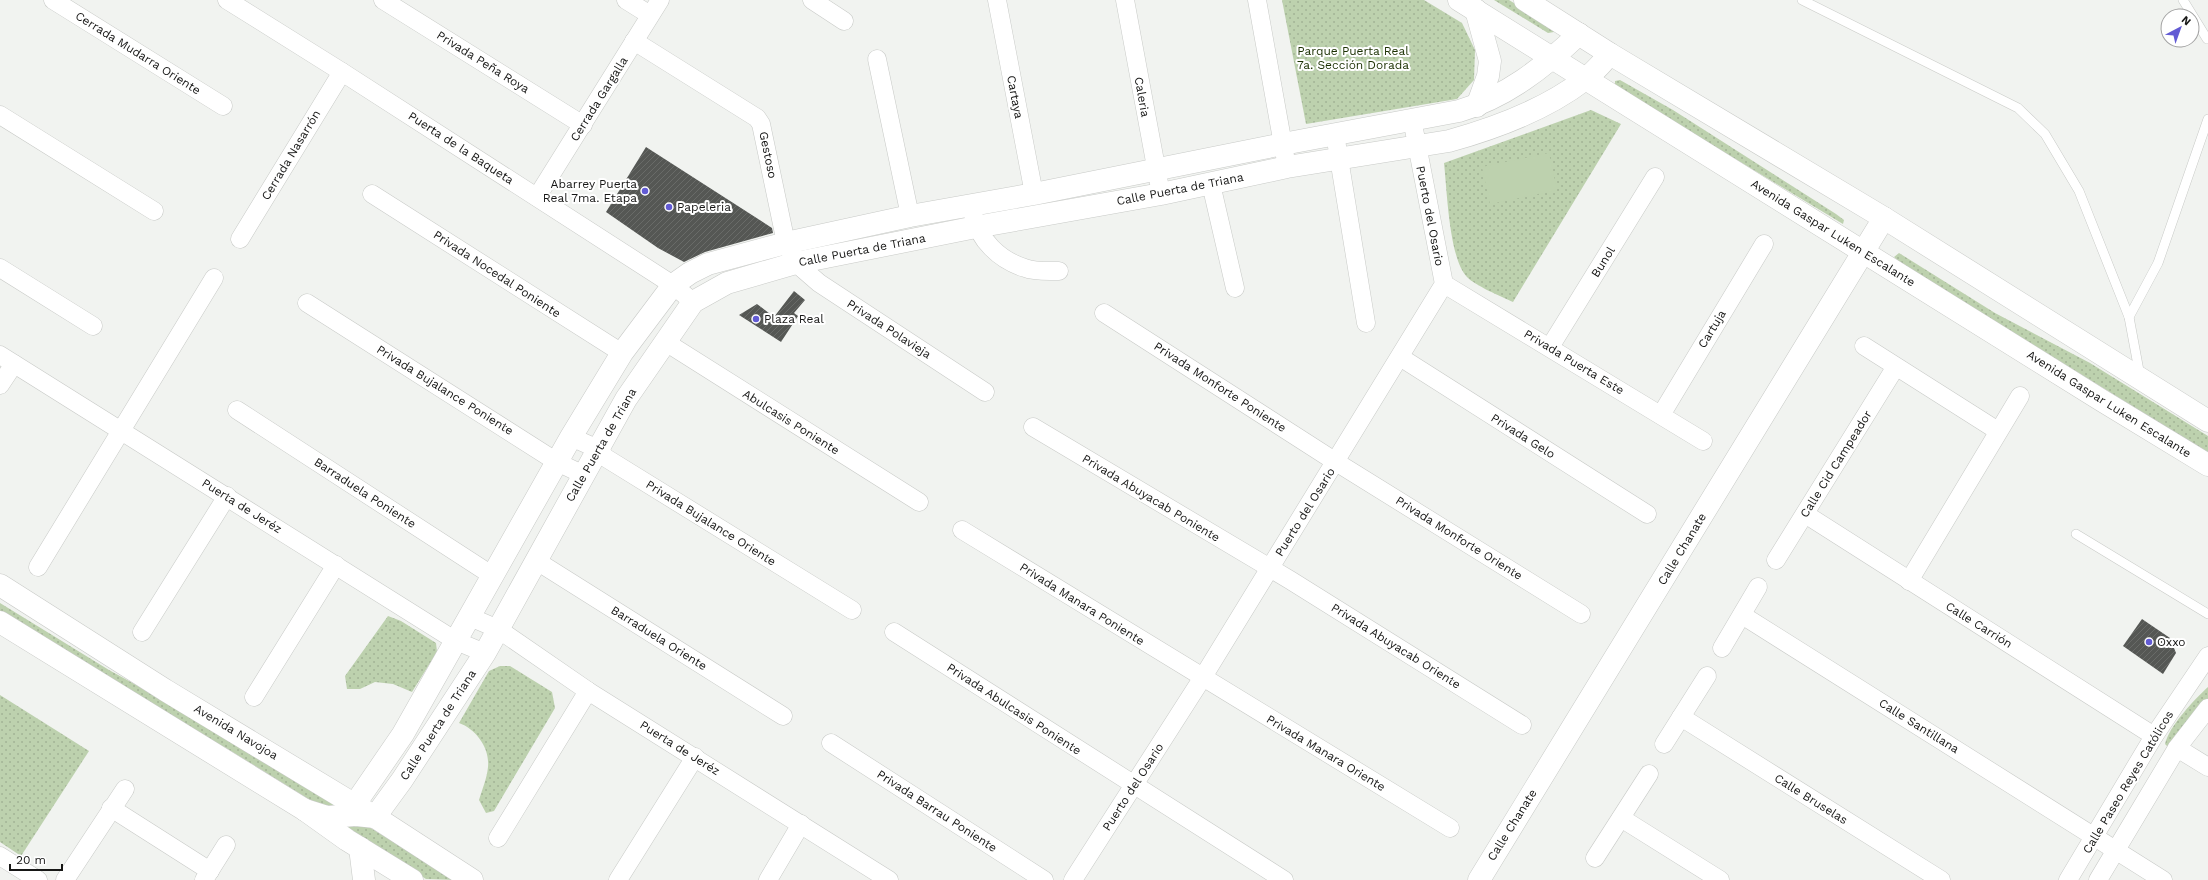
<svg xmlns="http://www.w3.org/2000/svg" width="2208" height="880" font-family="'Work Sans',sans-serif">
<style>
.grass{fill:url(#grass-dots)}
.garden{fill:#bdd1ae}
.building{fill:url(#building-hatch)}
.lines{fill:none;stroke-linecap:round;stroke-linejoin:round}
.lane-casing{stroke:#c8cac7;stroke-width:10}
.street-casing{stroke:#c8cac7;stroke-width:19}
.secondary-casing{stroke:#c8cac7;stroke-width:23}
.lane{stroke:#fff;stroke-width:9}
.street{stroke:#fff;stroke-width:18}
.secondary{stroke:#fff;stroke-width:22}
.poi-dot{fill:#625bd4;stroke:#fff;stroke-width:1.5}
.labels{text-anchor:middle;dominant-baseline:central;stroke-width:4;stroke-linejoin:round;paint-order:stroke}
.park-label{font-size:12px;fill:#1c3103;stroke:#fff}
.street-label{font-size:12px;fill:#171716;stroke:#fff}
.poi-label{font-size:12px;fill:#171716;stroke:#fff;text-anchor:start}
</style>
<defs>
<pattern id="grass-dots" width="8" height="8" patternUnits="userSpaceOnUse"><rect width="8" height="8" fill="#bdd1ae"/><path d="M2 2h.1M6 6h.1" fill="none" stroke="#a2b395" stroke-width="1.8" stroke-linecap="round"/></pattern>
<pattern id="building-hatch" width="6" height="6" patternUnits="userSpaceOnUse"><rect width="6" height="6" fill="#555754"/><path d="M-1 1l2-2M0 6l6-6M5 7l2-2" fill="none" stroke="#696b68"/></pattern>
</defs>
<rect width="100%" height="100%" fill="#f1f3f0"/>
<g class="grass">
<polygon points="1282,0 1424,0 1462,23 1475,50 1474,80 1457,99 1306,124"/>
<polygon points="1494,0 1509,0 1553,27 1554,32 1548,33"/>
<polygon points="1620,80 1673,110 1836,214 1844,220 1843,224 1623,91 1615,85 1615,81"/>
<path d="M1591 110 1621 124 1513 302C1502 297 1474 285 1467 277 1449 259 1447 189 1444 163Z"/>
<polygon points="1899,253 1995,313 2090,363 2208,436 2208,453 1898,261 1894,257"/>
<polygon points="0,603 109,670 225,734 342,810 334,815 226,748 173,722 0,612"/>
<polygon points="388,616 401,621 436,643 437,652 412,692 393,684 375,682 360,689 347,689 345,676"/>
<path d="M500 666H510L552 692 555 708 494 811 486 813 479 800C482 790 487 778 488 767 490 748 476 729 459 723L489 671Z"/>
<path d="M2208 687V703L2169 748 2165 744C2169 726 2194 700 2208 687Z"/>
<polygon points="0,695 89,751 21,856 0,842"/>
<polygon points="359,821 457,880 426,879 347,828 348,822"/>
</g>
<polygon class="garden" points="1549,153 1557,190 1490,204 1482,167"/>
<g class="building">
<polygon points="646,147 772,228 773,233 705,252 684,262 658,248 606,212"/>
<polygon points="794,291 805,300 794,313 798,316 781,342 739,315 757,304 774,317"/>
<polygon points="2142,619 2170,638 2176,653 2163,674 2123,646"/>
</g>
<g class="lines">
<g class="lane-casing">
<g id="lane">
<polyline points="1802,0 2018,108 2045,134 2079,191 2129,317 2140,376"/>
<polyline points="2183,0 2207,39"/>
<polyline points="2129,317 2158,263 2208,119"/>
<polyline points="2076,534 2208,614"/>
</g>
</g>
<g class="street-casing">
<g id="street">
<polyline points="53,0 223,106"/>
<polyline points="227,0 342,72 673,285 693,302"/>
<polyline points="383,0 583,125"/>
<polyline points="626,0 650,15"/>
<polyline points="812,0 844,21"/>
<polyline points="997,0 1034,194"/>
<polyline points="1125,0 1161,194"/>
<polyline points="1257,0 1287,167"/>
<polyline points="634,41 757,118 761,124 786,243 796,263 819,283 985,392"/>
<polyline points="877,59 910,216"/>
<polyline points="0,115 154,211"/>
<polyline points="1335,134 1366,323"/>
<polyline points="1211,184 1235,288"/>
<polyline points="372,194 622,353"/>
<polyline points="537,197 660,0"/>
<path d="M973 214C979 240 999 260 1025 268 1035 272 1048 271 1059 271"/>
<polyline points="240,239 342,72"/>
<polyline points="0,268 93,326"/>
<polyline points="1444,284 1703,441"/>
<polyline points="307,303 557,462 584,475"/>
<polyline points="1104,313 1336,462 1581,614"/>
<polyline points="666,339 675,348 919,502"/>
<polyline points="1864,346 1998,431"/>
<polyline points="1550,347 1655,177"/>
<polyline points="0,355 456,641 485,653"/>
<polyline points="1400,357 1647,514"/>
<polyline points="0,385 14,364"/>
<polyline points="237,410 493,576"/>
<polyline points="1661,415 1764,244"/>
<polyline points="1033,427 1290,580 1522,725"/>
<polyline points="571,437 598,449 606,458 852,610"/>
<polyline points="1805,514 2154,736"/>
<polyline points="962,530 1450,828"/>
<polyline points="538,557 543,565 783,716"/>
<polyline points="1776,560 1895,368"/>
<polyline points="38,567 214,278"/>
<polyline points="1909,581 2020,396"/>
<polyline points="1742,615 2163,880"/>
<polyline points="470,617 498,629 588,691 889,880"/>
<polyline points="142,632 227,496"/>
<polyline points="894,632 1284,880"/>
<polyline points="1722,648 1758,587"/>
<polyline points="254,697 336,565"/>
<polyline points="1681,717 1941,880"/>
<polyline points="831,743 1044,880"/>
<polyline points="1664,744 1707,676"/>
<polyline points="2177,748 2208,767"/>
<polyline points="111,808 210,871"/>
<polyline points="1621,818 1720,880"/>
<polyline points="498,838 588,691"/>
<polyline points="0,856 38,880"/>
<polyline points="1595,858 1649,774"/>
<polyline points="65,880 125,789"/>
<polyline points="204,880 226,845"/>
<polyline points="618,880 695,757"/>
<polyline points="768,880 801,824"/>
<polyline points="1073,880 1203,677 1444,284 1412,119"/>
<polyline points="2068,880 2154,736 2208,656"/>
<polyline points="2098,880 2177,748 2208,708"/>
</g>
</g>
<g class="secondary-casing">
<g id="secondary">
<polyline points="1459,0 2101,400 2208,465"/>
<polyline points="1525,0 1610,54 1884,218 2208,421"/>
<polyline points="1476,10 1490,61 1488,76 1477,106"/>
<polyline points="0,585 165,690 375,817 472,880"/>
<polyline points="0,622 305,810 347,840 412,880"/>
<path d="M355 804 403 734 571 437 622 353 673 285 690 273 708 264 786 243 910 216 1034 194 1283 144 1459 111C1506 97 1543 68 1579 34"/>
<path d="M305 810 327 817 356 815 375 817 402 780 485 653 626 399 693 302 727 283 796 263 976 227 1161 194 1287 167 1449 141C1496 128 1545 110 1584 80 1594 73 1602 63 1610 54"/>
<polyline points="360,848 364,880"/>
<polyline points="1479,880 1884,218"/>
</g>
</g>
<use href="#lane" class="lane"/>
<use href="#street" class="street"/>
<use href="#secondary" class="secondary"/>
</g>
<g class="poi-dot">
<circle cx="645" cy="191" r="4"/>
<circle cx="669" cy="207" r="4"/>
<circle cx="756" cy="319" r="4"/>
<circle cx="2149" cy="642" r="4"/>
</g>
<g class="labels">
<g class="park-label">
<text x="1353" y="51">Parque Puerta Real<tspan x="1353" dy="14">7a. Sección Dorada</tspan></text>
</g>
<g class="street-label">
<text transform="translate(138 53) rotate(32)">Cerrada Mudarra Oriente</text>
<text transform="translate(483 62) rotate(32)">Privada Peña Roya</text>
<text transform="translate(1015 97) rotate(79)">Cartaya</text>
<text transform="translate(1142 97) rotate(80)">Caleria</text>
<text transform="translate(599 99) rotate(-58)">Cerrada Gargalla</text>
<text transform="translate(461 148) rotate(33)">Puerta de la Baqueta</text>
<text transform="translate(291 155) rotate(-59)">Cerrada Nasarrón</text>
<text transform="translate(768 155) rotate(78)">Gestoso</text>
<text transform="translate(1180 189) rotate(-11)">Calle Puerta de Triana</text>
<text transform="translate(1430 216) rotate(79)">Puerto del Osario</text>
<text transform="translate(1833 233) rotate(32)">Avenida Gaspar Luken Escalante</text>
<text transform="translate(862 250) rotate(-11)">Calle Puerta de Triana</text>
<text transform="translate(1603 262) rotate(-58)">Bunol</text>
<text transform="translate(497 274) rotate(33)">Privada Nocedal Poniente</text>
<text transform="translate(889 329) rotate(33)">Privada Polavieja</text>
<text transform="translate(1712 329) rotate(-59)">Cartuja</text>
<text transform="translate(1574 362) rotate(31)">Privada Puerta Este</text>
<text transform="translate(1220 387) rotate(33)">Privada Monforte Poniente</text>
<text transform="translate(445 390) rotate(32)">Privada Bujalance Poniente</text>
<text transform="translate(2109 404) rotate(32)">Avenida Gaspar Luken Escalante</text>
<text transform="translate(791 422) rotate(32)">Abulcasis Poniente</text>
<text transform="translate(1523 436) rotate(32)">Privada Gelo</text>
<text transform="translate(601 445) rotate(-60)">Calle Puerta de Triana</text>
<text transform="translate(1836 464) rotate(-58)">Calle Cid Campeador</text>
<text transform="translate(365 493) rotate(33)">Barraduela Poniente</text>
<text transform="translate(1151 498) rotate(31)">Privada Abuyacab Poniente</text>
<text transform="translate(242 506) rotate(32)">Puerta de Jeréz</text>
<text transform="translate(1305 512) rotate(-58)">Puerto del Osario</text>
<text transform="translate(711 523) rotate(32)">Privada Bujalance Oriente</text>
<text transform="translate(1459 538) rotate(32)">Privada Monforte Oriente</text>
<text transform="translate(1682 549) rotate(-59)">Calle Chanate</text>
<text transform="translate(1082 604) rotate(32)">Privada Manara Poniente</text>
<text transform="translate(1979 625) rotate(32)">Calle Carrión</text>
<text transform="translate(659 638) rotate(32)">Barraduela Oriente</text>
<text transform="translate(1396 646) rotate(32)">Privada Abuyacab Oriente</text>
<text transform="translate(1014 709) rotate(33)">Privada Abulcasis Poniente</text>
<text transform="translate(438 725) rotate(-57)">Calle Puerta de Triana</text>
<text transform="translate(1919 726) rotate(32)">Calle Santillana</text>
<text transform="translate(236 732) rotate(31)">Avenida Navojoa</text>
<text transform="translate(680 748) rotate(32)">Puerta de Jeréz</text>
<text transform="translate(1326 753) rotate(31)">Privada Manara Oriente</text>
<text transform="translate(2128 782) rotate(-59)">Calle Paseo Reyes Católicos</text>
<text transform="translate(1133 787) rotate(-57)">Puerto del Osario</text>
<text transform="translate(1811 799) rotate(32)">Calle Bruselas</text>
<text transform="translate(937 811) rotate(33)">Privada Barrau Poniente</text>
<text transform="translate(1512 825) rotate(-58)">Calle Chanate</text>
</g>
<g class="poi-label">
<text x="637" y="184" text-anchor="end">Abarrey Puerta<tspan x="637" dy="14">Real 7ma. Etapa</tspan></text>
<text x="677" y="207">Papeleria</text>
<text x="764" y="319">Plaza Real</text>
<text x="2157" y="642">Oxxo</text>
</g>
</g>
<g transform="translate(2180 28) rotate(41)"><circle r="19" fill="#ffffff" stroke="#a2a2a2"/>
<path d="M0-3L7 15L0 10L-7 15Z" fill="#625bd4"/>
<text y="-6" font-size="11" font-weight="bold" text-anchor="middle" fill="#171716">N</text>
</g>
<path d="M10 864v6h52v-6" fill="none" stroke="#171716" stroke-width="2"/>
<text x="16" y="864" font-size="12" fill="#171716" stroke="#ffffff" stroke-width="3" paint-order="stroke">20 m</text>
</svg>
